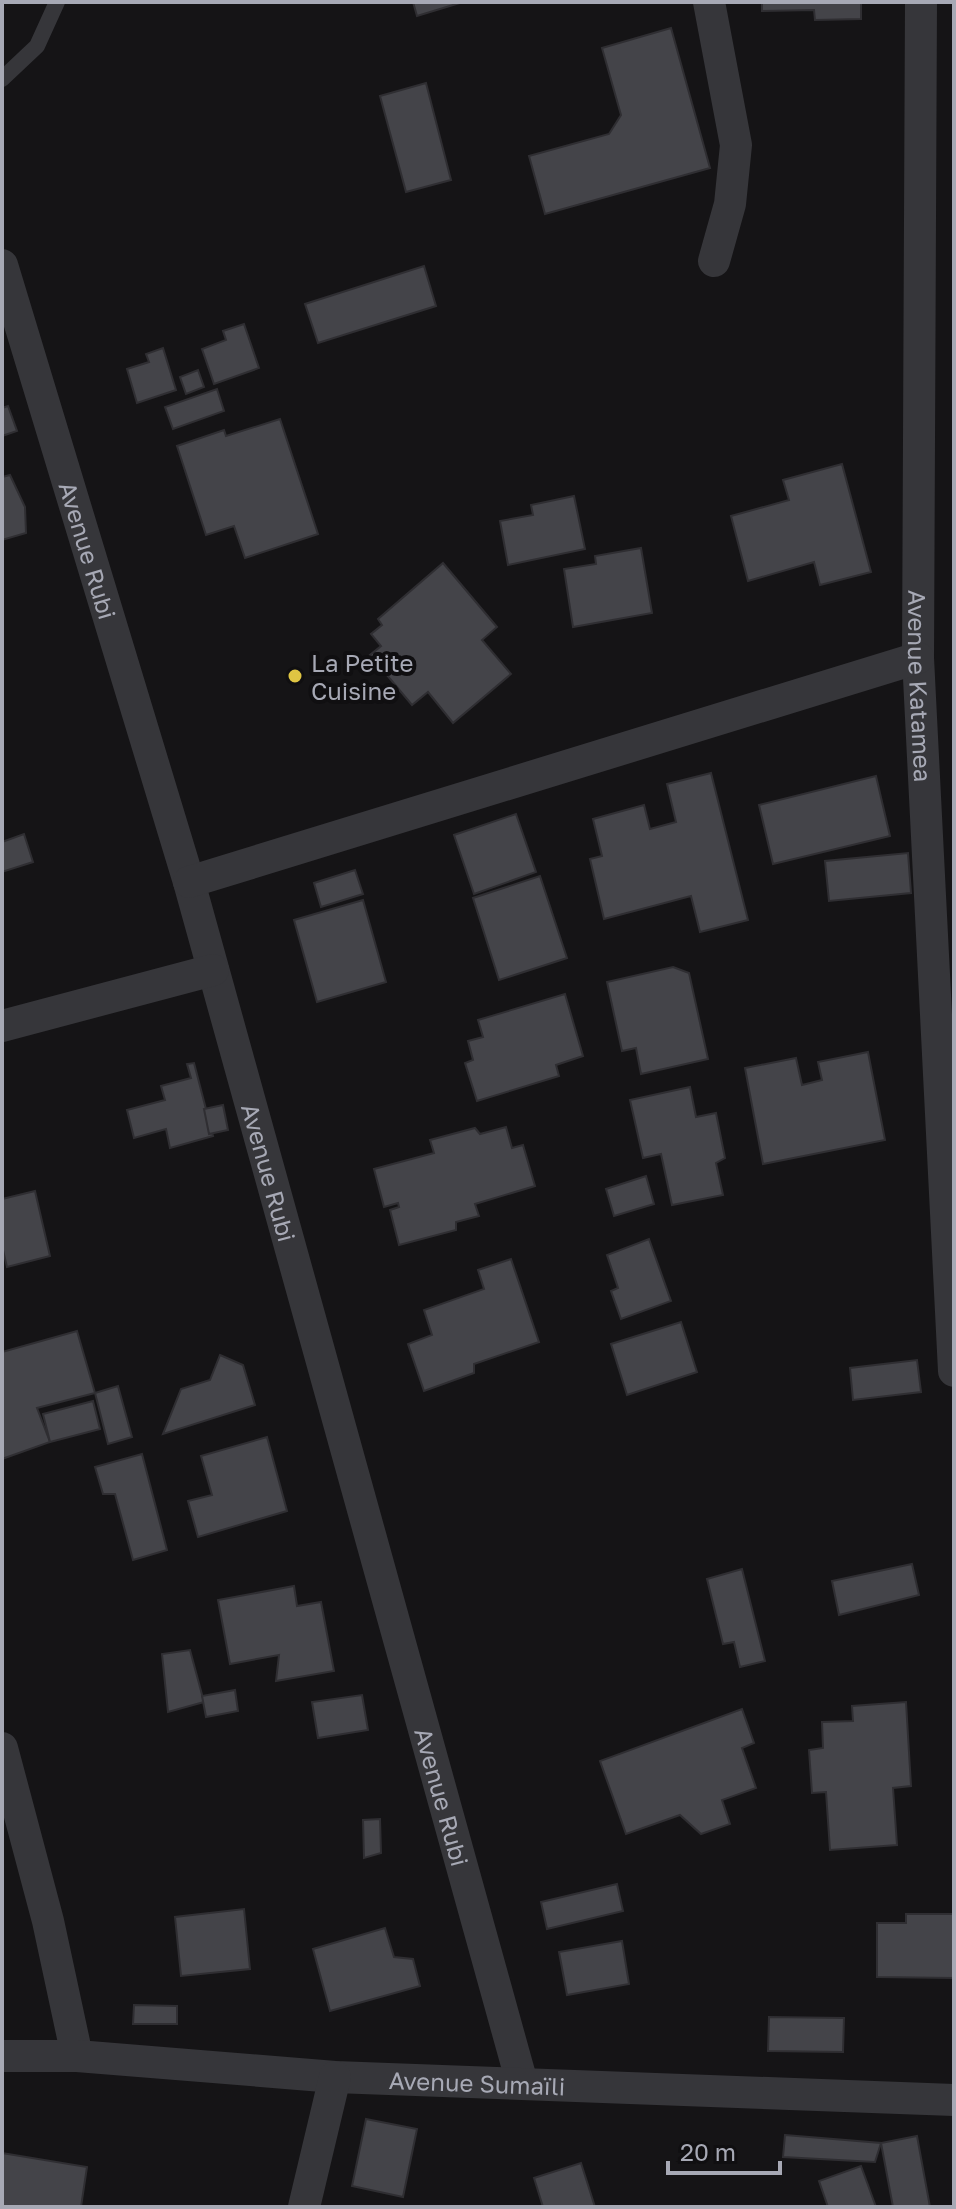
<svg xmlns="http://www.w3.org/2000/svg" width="956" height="2209" font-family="'Golos Text',sans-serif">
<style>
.building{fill:#444449;stroke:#2f2e32;stroke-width:2}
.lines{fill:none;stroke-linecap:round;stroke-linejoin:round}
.lane{stroke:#36363a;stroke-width:16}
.street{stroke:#36363a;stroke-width:32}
.poi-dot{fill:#dfc543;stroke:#100f11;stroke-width:3}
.labels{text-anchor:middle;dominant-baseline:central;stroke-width:8;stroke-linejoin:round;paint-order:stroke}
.street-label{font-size:24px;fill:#a7a9b5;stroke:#100f11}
.poi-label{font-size:24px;fill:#a7a9b5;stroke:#100f11;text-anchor:start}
</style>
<rect width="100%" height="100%" fill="#151416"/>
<g class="building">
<polygon points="413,2 463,2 417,16"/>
<polygon points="762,2 861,2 861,19 815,20 814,10 762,11"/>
<polygon points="671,28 710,168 545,214 529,156 609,134 621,115 602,48"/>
<polygon points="426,83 451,180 406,192 380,96"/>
<polygon points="424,266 436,306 318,343 305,304"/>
<polygon points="244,324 259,368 214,384 202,349 226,340 223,331"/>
<polygon points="163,348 176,390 137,403 127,369 149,362 146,354"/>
<polygon points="198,370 204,387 186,394 180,377"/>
<polygon points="217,389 224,411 173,429 165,407"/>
<polygon points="8,406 17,431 2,436 2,408"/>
<polygon points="280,419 318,534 245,558 234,526 206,535 177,446 224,430 226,436"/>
<polygon points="842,464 871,572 820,585 814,562 748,581 731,516 789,500 783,480"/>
<polygon points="10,475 25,507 26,533 2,540 2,477"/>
<polygon points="574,496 585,549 508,565 500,521 533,515 531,505"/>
<polygon points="641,548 652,613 573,627 564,569 596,564 595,556"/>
<polygon points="443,563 497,627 482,640 511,674 453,723 428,692 412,705 370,655 381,646 371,634 382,625 378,619"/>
<polygon points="711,773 748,920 700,932 691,896 604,919 590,859 602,856 593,819 644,805 650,829 676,822 667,784"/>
<polygon points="876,776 890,836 773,864 759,805"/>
<polygon points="516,814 536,872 474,894 454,835"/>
<polygon points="24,834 33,862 2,872 2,842"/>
<polygon points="908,853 911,893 829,901 825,861"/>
<polygon points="355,870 363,894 321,907 314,883"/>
<polygon points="540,876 567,958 499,980 473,898"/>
<polygon points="363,900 386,982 317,1002 294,920"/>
<polygon points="673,967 689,973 708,1059 641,1074 636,1048 622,1051 607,982"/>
<polygon points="565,994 583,1056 556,1065 559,1076 477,1101 465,1063 473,1060 468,1041 483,1037 478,1020"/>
<polygon points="868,1052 885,1140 763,1164 745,1068 796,1058 802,1085 822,1080 818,1062"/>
<polygon points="194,1063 213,1136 170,1148 166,1129 134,1138 127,1110 165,1100 161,1086 191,1078 187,1064"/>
<polygon points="690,1087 696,1117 716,1113 725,1158 716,1163 723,1195 672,1205 661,1154 643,1158 630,1100"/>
<polygon points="223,1105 228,1130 209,1134 204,1109"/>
<polygon points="506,1127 512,1148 523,1145 535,1186 475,1204 479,1216 456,1222 456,1230 399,1245 390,1210 399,1207 398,1203 384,1207 374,1169 434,1153 430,1140 475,1128 480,1134"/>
<polygon points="646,1176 654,1204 614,1216 606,1189"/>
<polygon points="35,1191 50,1256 7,1267 2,1246 2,1199"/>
<polygon points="649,1239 671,1301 621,1319 611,1291 618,1288 607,1255"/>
<polygon points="511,1259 539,1342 474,1364 474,1373 424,1391 408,1344 432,1335 424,1310 484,1289 478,1270"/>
<polygon points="681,1322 697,1372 627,1395 611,1344"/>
<polygon points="77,1331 95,1393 37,1408 50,1442 2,1459 2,1352"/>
<polygon points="220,1355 243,1365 255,1405 163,1434 181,1389 210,1380"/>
<polygon points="917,1360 921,1392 853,1400 850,1368"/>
<polygon points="118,1386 132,1437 108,1444 95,1393"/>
<polygon points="93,1401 100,1429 50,1442 43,1414"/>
<polygon points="267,1437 287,1511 198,1537 188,1501 212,1495 201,1456"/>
<polygon points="142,1454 167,1550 133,1560 115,1494 103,1494 95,1467"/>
<polygon points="912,1564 919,1595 839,1615 832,1581"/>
<polygon points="742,1569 765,1661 740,1667 734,1642 723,1644 707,1579"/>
<polygon points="294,1586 297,1606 321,1602 334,1671 276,1681 279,1655 230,1664 218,1600"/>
<polygon points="190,1650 204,1702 168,1712 162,1654"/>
<polygon points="235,1690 238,1711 206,1717 202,1696"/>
<polygon points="362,1695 368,1730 318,1738 312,1702"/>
<polygon points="906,1702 911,1786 893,1788 897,1845 830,1850 826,1792 812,1793 809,1750 823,1748 822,1722 853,1721 852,1706"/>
<polygon points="742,1709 754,1743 742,1748 756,1788 722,1800 730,1824 701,1834 680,1815 626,1834 600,1761"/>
<polygon points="380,1819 381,1853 364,1858 363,1820"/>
<polygon points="617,1884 623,1911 547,1929 541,1902"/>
<polygon points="244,1909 250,1969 181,1976 175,1917"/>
<polygon points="906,1914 954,1914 954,1978 877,1977 877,1923 906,1923"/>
<polygon points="385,1928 394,1957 413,1959 420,1986 330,2011 313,1949"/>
<polygon points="622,1941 629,1984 567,1995 559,1952"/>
<polygon points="134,2005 177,2006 177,2024 133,2024"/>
<polygon points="769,2017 844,2018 843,2052 768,2051"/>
<polygon points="366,2119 417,2129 403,2197 352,2186"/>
<polygon points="785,2135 881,2143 875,2162 783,2157"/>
<polygon points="917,2136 930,2207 893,2207 881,2143"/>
<polygon points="2,2153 87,2167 81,2207 2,2207"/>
<polygon points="581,2163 595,2207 543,2207 534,2178"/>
<polygon points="861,2166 876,2207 828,2207 819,2181"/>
</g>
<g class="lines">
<polyline class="lane" points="2,79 37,46 57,2"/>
<g class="street">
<polyline points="709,2 736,145 730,204 714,261"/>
<path id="s1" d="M921 2 918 658 954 1371"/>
<path id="s2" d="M2 265 189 882 522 2083"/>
<polyline points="189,882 918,658"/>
<polyline points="2,1026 213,970"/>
<polyline points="2,1748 48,1921 77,2056"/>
<path id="s3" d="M2 2056H77L335 2077 954 2100"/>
<polyline points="304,2207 335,2077"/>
</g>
</g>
<circle class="poi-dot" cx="295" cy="676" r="8"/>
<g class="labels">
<g class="street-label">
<text stroke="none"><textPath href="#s2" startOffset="298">Avenue Rubi</textPath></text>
<text stroke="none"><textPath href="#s1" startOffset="684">Avenue Katamea</textPath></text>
<text stroke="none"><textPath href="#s2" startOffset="946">Avenue Rubi</textPath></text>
<text stroke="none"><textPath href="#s2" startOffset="1594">Avenue Rubi</textPath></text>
<text stroke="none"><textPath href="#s3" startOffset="476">Avenue Sumaïli</textPath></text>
</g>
<g class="poi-label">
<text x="311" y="662">La Petite<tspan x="311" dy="28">Cuisine</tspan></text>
</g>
</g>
<rect width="956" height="2209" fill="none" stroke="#a7a9b5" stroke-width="8"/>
<path d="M668 2161v12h112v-12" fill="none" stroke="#a7a9b5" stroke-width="4"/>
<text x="680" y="2161" font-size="24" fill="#a7a9b5" stroke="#100f11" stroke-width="6" paint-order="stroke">20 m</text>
</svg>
